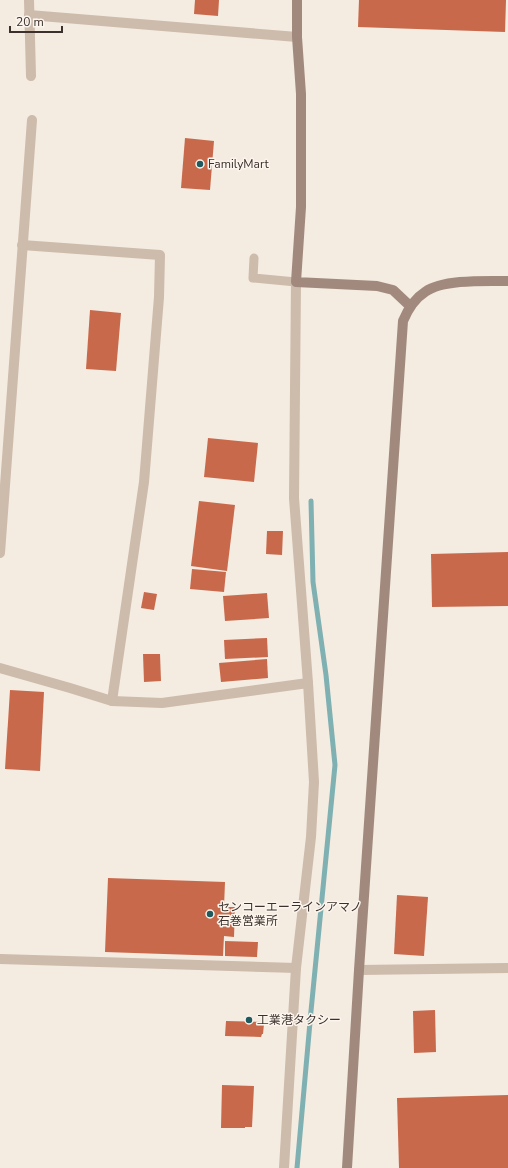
<svg xmlns="http://www.w3.org/2000/svg" width="508" height="1168" font-family="'Nunito Sans','Noto Sans JP',sans-serif">
<style>
.lines{fill:none;stroke-linecap:round;stroke-linejoin:round}
.stream{stroke:#7fb0b2;stroke-width:5}
.building{fill:#c8694b}
.lane{stroke:#cdbbac;stroke-width:9}
.street{stroke:#cdbbac;stroke-width:10}
.secondary{stroke:#a18a7d;stroke-width:10}
.poi-dot{fill:#1f5a5e;stroke:#fbf5ee;stroke-width:1.5}
.labels{text-anchor:middle;dominant-baseline:central;stroke-width:3;stroke-linejoin:round;paint-order:stroke}
.poi-label{font-size:12px;fill:#3b302b;stroke:#fbf5ee;text-anchor:start}
</style>
<rect width="100%" height="100%" fill="#f4ebe1"/>
<g class="lines">
<polyline class="stream" points="297,1168 311,1011 335,765 326,675 313,582 311,501"/>
</g>
<g class="building">
<polygon points="195,0 219,0 218,16 194,14"/>
<polygon points="359,0 506,0 505,32 358,27"/>
<polygon points="185,138 214,141 210,190 181,188"/>
<polygon points="90,310 121,313 116,371 86,369"/>
<polygon points="208,438 258,443 254,482 204,477"/>
<polygon points="199,501 235,505 227,571 191,566"/>
<polygon points="267,531 283,531 282,555 266,554"/>
<polygon points="508,552 508,606 432,607 431,554"/>
<polygon points="192,569 226,572 224,592 190,589"/>
<polygon points="144,592 157,594 154,610 141,608"/>
<polygon points="267,593 269,618 225,621 223,596"/>
<polygon points="267,638 268,657 225,659 224,640"/>
<polygon points="143,654 160,654 161,681 144,682"/>
<polygon points="267,659 268,678 221,682 219,663"/>
<polygon points="10,690 44,692 40,771 5,769"/>
<polygon points="108,878 225,882 224,907 235,907 234,937 224,936 223,956 105,952"/>
<polygon points="397,895 428,897 424,956 394,954"/>
<polygon points="225,941 258,942 257,957 225,956"/>
<polygon points="435,1010 436,1052 414,1053 413,1011"/>
<polygon points="226,1021 262,1022 262,1024 264,1024 263,1034 262,1034 261,1037 225,1036"/>
<polygon points="222,1085 254,1086 252,1127 245,1127 245,1128 221,1128"/>
<polygon points="508,1095 508,1168 399,1168 397,1098"/>
</g>
<g class="lines">
<polyline class="lane" points="254,258 253,278 296,282"/>
<g class="street">
<polyline points="29,0 31,76"/>
<polyline points="29,15 297,37"/>
<polyline points="22,245 160,255 159,297 144,482 112,701"/>
<polyline points="0,553 32,120"/>
<polyline points="0,668 70,688 112,701 162,703 308,683"/>
<polyline points="0,959 296,968"/>
<polyline points="359,970 508,968"/>
<polyline points="284,1168 296,968 311,837 314,782 308,683 294,498 296,282"/>
</g>
<g class="secondary">
<polyline points="297,0 297,37 301,94 301,207 296,282 377,286 393,290 410,306"/>
<path d="M347 1168 359 970 403 321C408 309 414 299 425 292 443 279 486 281 508 281"/>
</g>
</g>
<g class="poi-dot">
<circle cx="200" cy="164" r="4"/>
<circle cx="210" cy="914" r="4"/>
<circle cx="249" cy="1020" r="4"/>
</g>
<g class="labels">
<g class="poi-label">
<text x="208" y="164">FamilyMart</text>
<text x="218" y="907">センコーエーラインアマノ<tspan x="218" dy="14">石巻営業所</tspan></text>
<text x="257" y="1020">工業港タクシー</text>
</g>
</g>
<path d="M10 26v6h52v-6" fill="none" stroke="#3b302b" stroke-width="2"/>
<text x="16" y="26" font-size="12" fill="#3b302b" stroke="#fbf5ee" stroke-width="3" paint-order="stroke">20 m</text>
</svg>
